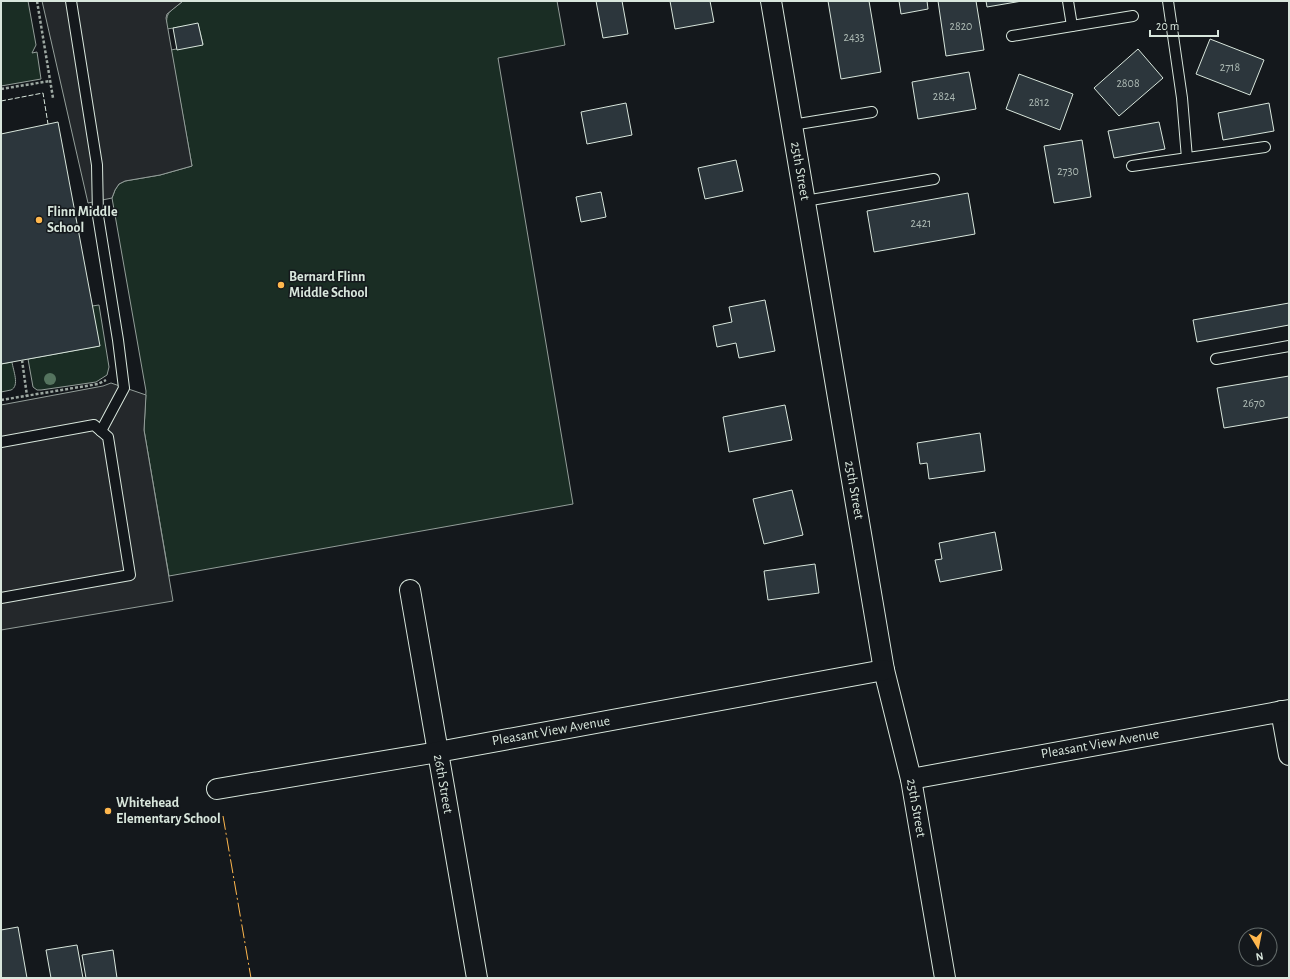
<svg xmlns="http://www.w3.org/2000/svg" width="1290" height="979" font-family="'Alegreya Sans',sans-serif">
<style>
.green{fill:#1a2d24;stroke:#939e99}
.parking{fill:#24282b;stroke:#939e99}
.building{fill:#2c363c;stroke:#d8e6dc}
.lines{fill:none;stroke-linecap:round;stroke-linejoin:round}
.lane-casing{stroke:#d8e6dc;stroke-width:12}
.street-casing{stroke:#d8e6dc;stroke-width:22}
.path{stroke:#9da8a2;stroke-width:2.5;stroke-dasharray:3 2;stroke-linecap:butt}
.lane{stroke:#14181c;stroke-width:10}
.street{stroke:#14181c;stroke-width:20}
.fence{stroke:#d8e6dc;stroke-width:1;stroke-dasharray:5 2;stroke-linecap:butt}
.power{stroke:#ffb74d;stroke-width:1;stroke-dasharray:14 3 2 3;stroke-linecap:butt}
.tree{fill:#55745f}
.poi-dot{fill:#ffb74d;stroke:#14181c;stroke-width:1.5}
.labels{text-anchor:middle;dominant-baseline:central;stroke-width:3;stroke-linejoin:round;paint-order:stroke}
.number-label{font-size:12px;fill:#adbab4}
.street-label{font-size:14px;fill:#d8e6dc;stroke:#14181c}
.poi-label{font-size:14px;font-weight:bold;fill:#d8e6dc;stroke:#14181c;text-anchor:start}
</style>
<rect width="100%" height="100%" fill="#14181c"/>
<g class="green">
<polygon points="1,1 28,1 36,45 32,53 37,52 41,79 1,86"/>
<path d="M183 1H557L565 45 498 58 573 504 169 576 144 430 146 391 112 198 115 190 119 184 125 181 160 175 192 166 171 50 203 44 198 24 167 29C165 11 170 12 183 1Z"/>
<polygon points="99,305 109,367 107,375 96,382 41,390 37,390 33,387 28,359 99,346 92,306"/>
<path d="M12 362C13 370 20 386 11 390 8 391 4 391 1 392V364Z"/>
</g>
<g class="parking">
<polygon points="42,1 183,1 167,14 166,18 192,166 160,175 125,181 119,184 115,190 112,198 88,203"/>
<polygon points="111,383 146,395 144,430 173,601 1,630 1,405 103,386"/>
</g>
<g class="building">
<polygon points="596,1 622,1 628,34 603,38"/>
<polygon points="670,1 710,1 714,22 675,29"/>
<polygon points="828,1 869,1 881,72 841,79"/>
<polygon points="899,1 927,1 928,9 901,14"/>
<polygon points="938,1 976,1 984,50 946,56"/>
<polygon points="986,1 1022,1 987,7"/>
<polygon points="198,23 203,45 177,50 173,28"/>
<polygon points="1210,39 1264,60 1250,95 1196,74"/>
<polygon points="1138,49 1163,78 1119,116 1094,88"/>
<polygon points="969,72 976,109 918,119 912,82"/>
<polygon points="1019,74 1073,94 1060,130 1006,109"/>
<polygon points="626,103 632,135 587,144 581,112"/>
<polygon points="1269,103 1274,131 1223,140 1218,113"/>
<polygon points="58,122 100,346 1,364 1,134"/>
<polygon points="1159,122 1165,149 1114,158 1108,131"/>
<polygon points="1082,140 1091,197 1054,203 1044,146"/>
<polygon points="736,160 743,191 705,199 698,168"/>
<polygon points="601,192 606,217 581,222 576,197"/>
<polygon points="968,193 975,234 874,252 867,211"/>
<polygon points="765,300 775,351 739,358 736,343 717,347 713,326 732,322 729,307"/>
<polygon points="1289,303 1289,325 1197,342 1193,320"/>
<polygon points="1289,376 1289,417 1224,428 1217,388"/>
<polygon points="785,405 792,440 729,452 723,417"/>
<polygon points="980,433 985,471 929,479 927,463 920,464 917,443"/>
<polygon points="792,490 803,535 764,544 753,499"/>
<polygon points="995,532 1002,570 940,582 935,560 942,559 939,543"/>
<polygon points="815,564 819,593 768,600 764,571"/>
<polygon points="18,927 27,978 1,978 1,930"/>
<polygon points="77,945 83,978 51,978 46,950"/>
<polygon points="113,950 117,978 86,978 82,955"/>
</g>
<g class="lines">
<g class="lane-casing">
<g id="lane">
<polyline points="71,1 97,165 98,216 118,340 124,388 101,431"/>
<polyline points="1068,1 1072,26 1133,16"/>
<polyline points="1168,1 1182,98 1187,158"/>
<polyline points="1012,36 1072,26"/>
<polyline points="792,125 872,112"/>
<polyline points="1132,166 1265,147"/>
<polyline points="805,201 934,179"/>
<polyline points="1216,359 1289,346"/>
<polyline points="1,442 94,425 108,437 130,575 1,598"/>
</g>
</g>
<g class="street-casing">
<g id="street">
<polyline points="771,1 884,670 911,779 945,978"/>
<polyline points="410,590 477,978"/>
<polyline points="1281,711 1289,755"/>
<polyline points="911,779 1289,710"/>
<polyline points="217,789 438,752 884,670"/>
</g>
</g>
<g class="path">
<polyline points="37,1 53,98"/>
<polyline points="1,89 50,81"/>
<polyline points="22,360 27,396"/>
<polyline points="1,400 98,384 106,380"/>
</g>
<use href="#lane" class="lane"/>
<use href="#street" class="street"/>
<polyline class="fence" points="1,101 43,93 48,124"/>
<polyline class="power" points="223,816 251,978"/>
</g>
<circle class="tree" cx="50" cy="379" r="6"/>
<g class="poi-dot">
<circle cx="39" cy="220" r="4"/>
<circle cx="281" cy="285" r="4"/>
<circle cx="108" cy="811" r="4"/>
</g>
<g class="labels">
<g class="number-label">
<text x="961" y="26">2820</text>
<text x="854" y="37">2433</text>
<text x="1230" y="67">2718</text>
<text x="1128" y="83">2808</text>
<text x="944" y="96">2824</text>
<text x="1039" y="102">2812</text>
<text x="1068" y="171">2730</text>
<text x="921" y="223">2421</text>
<text x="1254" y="403">2670</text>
</g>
<g class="street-label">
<text transform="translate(800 171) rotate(80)">25th Street</text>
<text transform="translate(854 490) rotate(80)">25th Street</text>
<text transform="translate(551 731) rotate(-10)">Pleasant View Avenue</text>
<text transform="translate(1100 744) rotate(-10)">Pleasant View Avenue</text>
<text transform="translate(443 784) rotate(80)">26th Street</text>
<text transform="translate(916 808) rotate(80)">25th Street</text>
</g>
<g class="poi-label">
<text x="47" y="212">Flinn Middle<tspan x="47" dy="16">School</tspan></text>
<text x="289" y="277">Bernard Flinn<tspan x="289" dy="16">Middle School</tspan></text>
<text x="116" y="803">Whitehead<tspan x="116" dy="16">Elementary School</tspan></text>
</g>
</g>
<rect width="1290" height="979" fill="none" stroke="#d8e6dc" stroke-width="4"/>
<g transform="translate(1258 947) rotate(170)"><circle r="19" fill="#14181c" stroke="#626a69"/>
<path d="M0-3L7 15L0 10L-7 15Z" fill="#ffb74d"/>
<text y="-6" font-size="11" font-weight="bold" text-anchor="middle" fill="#d8e6dc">N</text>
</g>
<path d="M1150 30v6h68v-6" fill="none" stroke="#d8e6dc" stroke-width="2"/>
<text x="1156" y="30" font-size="12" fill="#d8e6dc" stroke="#14181c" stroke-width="3" paint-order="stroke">20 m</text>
</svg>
